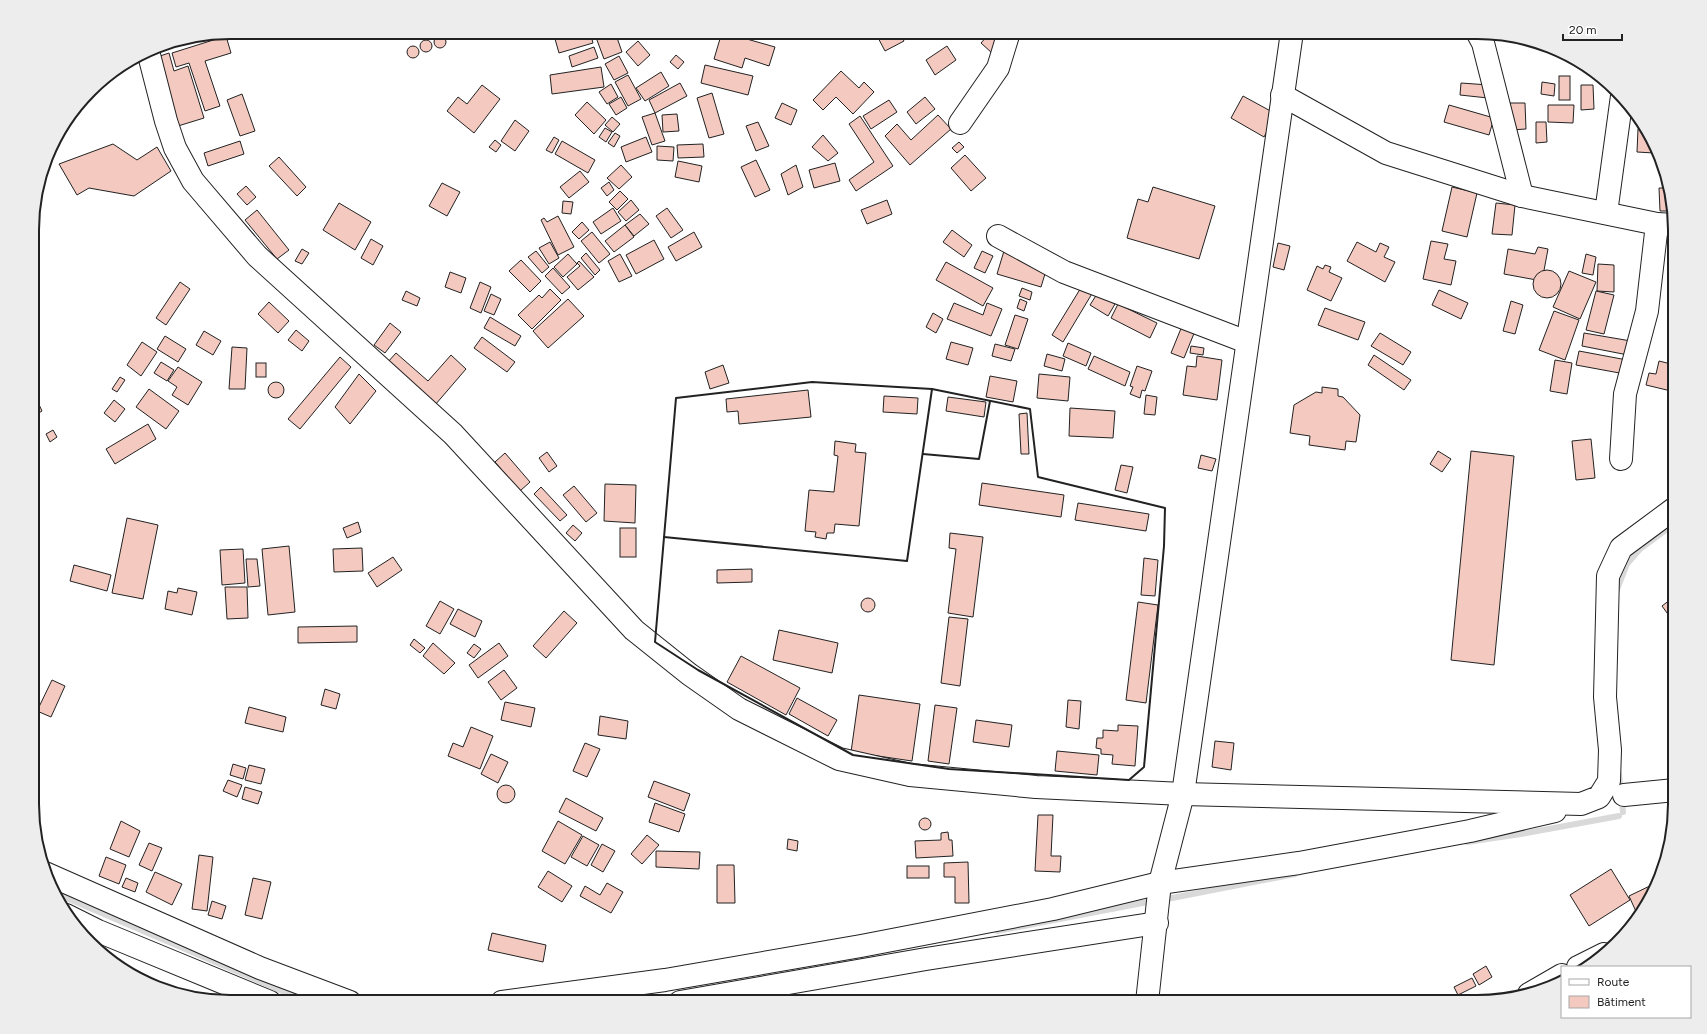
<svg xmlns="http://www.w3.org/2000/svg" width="1707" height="1034" font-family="Figtree,sans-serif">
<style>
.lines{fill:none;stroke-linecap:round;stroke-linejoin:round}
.stream{stroke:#d9d9d9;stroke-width:6}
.building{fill:#f3c9c0;stroke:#222}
.minor-casing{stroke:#222;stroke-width:24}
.minor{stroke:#fff;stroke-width:22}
.wall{stroke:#222;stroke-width:2}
.rim{fill:none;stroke:#222;stroke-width:2}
</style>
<rect width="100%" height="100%" fill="#fff"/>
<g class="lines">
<g class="stream">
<polyline points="1616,592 1627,564 1640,549 1675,523"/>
<polyline points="1619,774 1623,812"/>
<polyline points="1467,842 1521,834 1619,816"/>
<polyline points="55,893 308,1002"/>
<polyline points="1162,900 1295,874"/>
<polyline points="997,931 1153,901"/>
</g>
</g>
<g class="building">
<polygon points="393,32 408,32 398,39"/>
<polygon points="464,32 479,32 472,39"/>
<polygon points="553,32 590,32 593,43 559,53"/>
<polygon points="594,32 615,32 622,52 604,59"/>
<polygon points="722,32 775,47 769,66 745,58 742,68 714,59"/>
<polygon points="875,32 899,32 904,41 885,51"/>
<polygon points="989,34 999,44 992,53 981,43"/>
<polygon points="226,36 231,53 205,61 220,106 205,111 189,63 176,67 172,53"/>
<circle cx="440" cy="42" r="6"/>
<circle cx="426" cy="46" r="6"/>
<polygon points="638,41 650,55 638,66 626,52"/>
<circle cx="413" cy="52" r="6"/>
<polygon points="947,46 956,60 935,75 926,60"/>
<polygon points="594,47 598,58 572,67 569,56"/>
<polygon points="169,53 174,71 188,66 204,118 178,126 157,57"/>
<polygon points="676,55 684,62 678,69 670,62"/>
<polygon points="619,56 628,73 614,80 605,64"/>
<polygon points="705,65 753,76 748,95 701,83"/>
<polygon points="601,67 604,87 552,94 550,75"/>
<polygon points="841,71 859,88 864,82 874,92 853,114 836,97 823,110 813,100"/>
<polygon points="661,72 669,86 645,101 636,88"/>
<polygon points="628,75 641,99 628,106 615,82"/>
<rect x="1559" y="76" width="11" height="24"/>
<polygon points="1542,82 1555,84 1554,96 1541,94"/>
<polygon points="680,83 687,96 655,113 649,100"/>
<polygon points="1461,83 1489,85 1488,98 1460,95"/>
<polygon points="611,84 618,97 607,104 599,92"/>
<polygon points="482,85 500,99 474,133 447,111 458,97 467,104"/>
<polygon points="1581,85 1593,85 1594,109 1581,110"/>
<polygon points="712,93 724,134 709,138 697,98"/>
<polygon points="242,94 255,131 240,136 227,100"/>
<polygon points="1243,96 1276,114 1264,137 1231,118"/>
<polygon points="621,97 627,108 616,115 609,104"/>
<polygon points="925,97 935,109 916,124 907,112"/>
<polygon points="889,100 897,112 871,129 863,116"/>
<polygon points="587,102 606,120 594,134 575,115"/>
<polygon points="782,103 797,110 791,125 775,118"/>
<polygon points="1510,103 1525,103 1526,129 1511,130"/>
<polygon points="1449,105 1494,118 1489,135 1444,122"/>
<polygon points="1548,105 1574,105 1573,123 1548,122"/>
<polygon points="655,113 665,141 652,145 642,117"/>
<polygon points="677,114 679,131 663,132 662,115"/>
<polygon points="938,115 951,129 910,165 885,136 897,124 911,140"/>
<polygon points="860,116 893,166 856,191 849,180 874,162 849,124"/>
<polygon points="612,117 620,124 613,132 605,125"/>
<polygon points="515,120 529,131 515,151 501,141"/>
<polygon points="758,122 769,146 756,151 746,126"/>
<polygon points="1536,122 1546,122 1547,142 1536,143"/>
<polygon points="605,128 612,132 606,142 599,137"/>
<polygon points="1638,129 1648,131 1654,144 1654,153 1637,152"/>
<polygon points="615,133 620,136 614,147 608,143"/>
<polygon points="823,135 838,153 828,161 812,147"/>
<polygon points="554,137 559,140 552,153 546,150"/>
<polygon points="646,137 652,152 626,162 621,147"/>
<polygon points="495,140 501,145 496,152 489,147"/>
<polygon points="240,141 244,154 208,166 204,153"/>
<polygon points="562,141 595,160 588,173 555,154"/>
<polygon points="959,142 964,147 957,153 952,148"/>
<polygon points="113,144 137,160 157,147 171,171 134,196 89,188 77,195 59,164"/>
<polygon points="703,144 704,157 678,158 677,145"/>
<polygon points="657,146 674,147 673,161 657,160"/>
<polygon points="965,155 986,178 971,191 951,168"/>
<polygon points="279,157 306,187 297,196 269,166"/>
<polygon points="756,160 770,190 755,197 741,167"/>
<polygon points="678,161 702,166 699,182 675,177"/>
<polygon points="835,163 840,181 814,188 809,170"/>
<polygon points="621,165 632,177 619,189 607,178"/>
<polygon points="796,165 803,187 788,195 781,174"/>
<polygon points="580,171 589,182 569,198 560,187"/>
<polygon points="1666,179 1673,211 1660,211 1659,188 1666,188"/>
<polygon points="609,182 614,190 607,196 601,188"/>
<polygon points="442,183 460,192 447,216 429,206"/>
<polygon points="246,186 256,197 247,205 237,194"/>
<polygon points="1153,187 1215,206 1199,259 1127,238 1138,199 1148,202"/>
<polygon points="1452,187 1477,193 1467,237 1442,231"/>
<polygon points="620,191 628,199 617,210 609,202"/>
<polygon points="631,200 639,210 626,221 618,212"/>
<polygon points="887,200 892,214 867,224 861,210"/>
<polygon points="563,201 573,202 571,214 562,213"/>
<polygon points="339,203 371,222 355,250 323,230"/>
<polygon points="1496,203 1515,205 1512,235 1492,234"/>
<polygon points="613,208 621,221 601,234 593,222"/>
<polygon points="667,208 683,230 671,238 656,216"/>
<polygon points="257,210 289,250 277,259 245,220"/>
<polygon points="640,214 649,224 634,236 625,225"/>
<polygon points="558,216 574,247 558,255 541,220 544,218 547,222"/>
<polygon points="582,222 589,230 579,239 572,232"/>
<polygon points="625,225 634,237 614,252 605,241"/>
<polygon points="952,230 972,245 964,257 943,242"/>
<polygon points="592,232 610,254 599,263 581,241"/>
<polygon points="694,232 702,247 676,261 668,247"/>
<polygon points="371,239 383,246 373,265 361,258"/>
<polygon points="654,240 664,259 636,274 626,255"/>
<polygon points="1431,241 1448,244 1444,259 1456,261 1451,285 1423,279"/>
<polygon points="550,242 559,258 549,264 539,248"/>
<polygon points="1357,242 1376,252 1380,243 1389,247 1384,257 1395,262 1385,282 1347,261"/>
<polygon points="1278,243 1290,246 1284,270 1273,267"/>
<polygon points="1538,247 1548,249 1542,281 1504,274 1508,249 1535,254"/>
<polygon points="302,249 309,253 302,264 295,261"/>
<polygon points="536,251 549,267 542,273 528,257"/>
<polygon points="982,251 993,256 985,273 974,268"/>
<polygon points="1004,251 1048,264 1041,287 997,274"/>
<polygon points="586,253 600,270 595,275 581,258"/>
<polygon points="568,254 577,264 563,277 554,267"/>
<polygon points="620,254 632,276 619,282 608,261"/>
<polygon points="1586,254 1596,257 1593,275 1582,273"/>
<polygon points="521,260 541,281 530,292 509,271"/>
<polygon points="579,261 594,277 578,290 567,277 580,266 577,263"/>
<polygon points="946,262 993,288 983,306 936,280"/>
<polygon points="1598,264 1614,265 1614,292 1597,291"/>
<polygon points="1325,265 1331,267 1329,272 1342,278 1331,301 1307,290 1317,266 1323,269"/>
<polygon points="553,268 570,287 562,294 545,276"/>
<circle cx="1547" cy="284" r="14"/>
<polygon points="1569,271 1596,282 1580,319 1553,307"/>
<polygon points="450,272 466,278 461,293 445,287"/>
<polygon points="180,282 190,289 166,325 156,318"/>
<polygon points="480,282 491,287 481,313 470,308"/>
<polygon points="1082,286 1093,292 1063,342 1052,335"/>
<polygon points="1022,288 1032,292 1030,300 1019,296"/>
<polygon points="550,289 561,300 532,329 518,315 539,295 542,298"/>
<polygon points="1439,290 1468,303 1461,319 1432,305"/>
<polygon points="406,291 420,298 417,306 402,300"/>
<polygon points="1596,291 1614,295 1604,334 1586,330"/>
<polygon points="491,294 501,299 494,315 484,311"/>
<polygon points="1097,294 1115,304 1108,316 1090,305"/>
<polygon points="568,299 584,316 548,348 533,331"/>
<polygon points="1020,299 1027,302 1024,311 1017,308"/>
<polygon points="1511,301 1523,305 1515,334 1503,331"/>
<polygon points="269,302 289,321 278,333 258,314"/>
<polygon points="954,303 983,315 987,303 1002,309 991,336 947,319"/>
<polygon points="1118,304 1157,323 1150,338 1111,318"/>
<polygon points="1325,308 1365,322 1358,340 1318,325"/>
<polygon points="1554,311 1579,320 1565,360 1539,350"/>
<polygon points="933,313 943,319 936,333 926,327"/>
<polygon points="1015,315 1028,319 1018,349 1005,345"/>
<polygon points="490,317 521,336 515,346 484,328"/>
<polygon points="390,323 401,332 385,353 374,345"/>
<polygon points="1182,326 1195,331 1184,358 1171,353"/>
<polygon points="296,330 309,341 302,351 288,340"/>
<polygon points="204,331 221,341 213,355 196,345"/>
<polygon points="1380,333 1411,352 1403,365 1371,346"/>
<polygon points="1584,333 1631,341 1628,355 1582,346"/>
<polygon points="165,336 186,349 178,362 157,349"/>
<polygon points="482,337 515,362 507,372 474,348"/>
<polygon points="142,342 157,352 141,376 127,365"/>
<polygon points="951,342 973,348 968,365 946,359"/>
<polygon points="1068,343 1091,353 1086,366 1063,356"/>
<polygon points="995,344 1015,349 1011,361 992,356"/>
<polygon points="1191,346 1204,348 1203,355 1190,353"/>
<polygon points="232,347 247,348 245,389 229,389"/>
<polygon points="1579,351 1627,360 1625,374 1576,365"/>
<polygon points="396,353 428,381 451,355 466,369 435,405 387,363"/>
<polygon points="1047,354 1065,359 1062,371 1044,366"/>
<polygon points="1374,355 1411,380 1404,390 1368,365"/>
<polygon points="1094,356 1130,372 1125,386 1088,369"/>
<polygon points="1197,356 1222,360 1217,400 1183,395 1187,366 1196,367"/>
<polygon points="340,357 351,367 300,429 288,419"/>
<polygon points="1555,360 1572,363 1567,394 1550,391"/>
<polygon points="1659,361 1671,364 1668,379 1673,380 1671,391 1646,385 1649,373 1656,374"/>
<polygon points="161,362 174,370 167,381 154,373"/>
<rect x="256" y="363" width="10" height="14"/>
<polygon points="723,365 729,383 710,389 705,372"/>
<polygon points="1137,366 1152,371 1145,391 1142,390 1140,398 1130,394 1133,387 1130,386"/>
<polygon points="178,367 202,382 188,405 172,395 177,387 168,381"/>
<polygon points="359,374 376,391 350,424 335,407"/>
<polygon points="1039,374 1070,377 1068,401 1037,398"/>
<polygon points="990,376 1017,381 1013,402 986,397"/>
<polygon points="120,377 125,380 117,392 112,389"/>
<circle cx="276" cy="390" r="8"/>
<polygon points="1322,387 1338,389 1338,396 1343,397 1360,415 1356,442 1346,441 1345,450 1309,445 1310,436 1290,433 1294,405 1316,392 1322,393"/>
<polygon points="149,389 179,411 166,429 136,407"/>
<polygon points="808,390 811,417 739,424 738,411 727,412 726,399"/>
<polygon points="1146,395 1157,397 1155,415 1144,414"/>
<polygon points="884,396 918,398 917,414 883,412"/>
<polygon points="948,397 986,402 984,417 946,411"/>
<polygon points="36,398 42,411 34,416 34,399"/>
<polygon points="114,400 125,409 115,422 104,413"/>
<polygon points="1070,408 1115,411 1113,438 1069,436"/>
<polygon points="1027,413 1029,454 1021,454 1019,414"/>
<polygon points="148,424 156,439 115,464 106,449"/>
<polygon points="53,430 57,437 50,442 46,434"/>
<polygon points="1591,439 1595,478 1576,480 1572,441"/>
<polygon points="835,441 856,444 855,452 866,453 859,526 835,524 834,533 827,533 826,539 815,537 816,532 805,531 809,490 834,492 838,456 834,455"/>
<polygon points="1438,451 1451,459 1442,472 1430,464"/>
<polygon points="1471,451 1514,456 1494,665 1451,660"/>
<polygon points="547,452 557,466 549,472 539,458"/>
<polygon points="505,453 530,482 520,491 495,462"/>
<polygon points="1201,455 1216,459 1212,471 1198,468"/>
<polygon points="1121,465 1133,467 1127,493 1115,490"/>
<polygon points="982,483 1064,495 1061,517 979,505"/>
<polygon points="605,484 636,485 635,523 604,521"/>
<polygon points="574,486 597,513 586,522 563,495"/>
<polygon points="541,487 567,515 560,521 534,494"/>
<polygon points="1078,503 1149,514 1146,531 1075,520"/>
<polygon points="127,518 158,525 143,599 112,593"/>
<polygon points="358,522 361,532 347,538 343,528"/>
<polygon points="573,525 582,533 575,541 566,533"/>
<rect x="620" y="528" width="16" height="29"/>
<polygon points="950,533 983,537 973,617 948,613 956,549 949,548"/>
<polygon points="289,546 295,612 268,615 262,549"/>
<polygon points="362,548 363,571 334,572 333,549"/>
<polygon points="243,549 245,583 222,585 220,550"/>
<polygon points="393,557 402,570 377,587 368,573"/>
<polygon points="1144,558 1158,560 1155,596 1141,595"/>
<polygon points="246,559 257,559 260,586 248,587"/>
<polygon points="74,565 111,575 107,591 70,581"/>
<polygon points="752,569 752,582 717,583 717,570"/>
<polygon points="225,587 247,587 248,618 227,619"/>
<polygon points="178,588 197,592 192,615 165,609 168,591 177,593"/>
<polygon points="1675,596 1675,624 1662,606"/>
<circle cx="868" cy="605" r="7"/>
<polygon points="440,601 454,609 440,634 426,626"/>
<polygon points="1138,602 1158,605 1146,703 1126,700"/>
<polygon points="458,609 482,621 475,637 450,624"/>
<polygon points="564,611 577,623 546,658 533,646"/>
<polygon points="949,617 968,619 960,686 941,683"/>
<polygon points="357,626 357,642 298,643 298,627"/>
<polygon points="779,630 838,643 832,673 773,660"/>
<polygon points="414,639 425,648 420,653 410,645"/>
<polygon points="433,643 455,663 444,674 423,656"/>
<polygon points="499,643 508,656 478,678 469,665"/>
<polygon points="474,644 481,649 474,658 467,653"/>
<polygon points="741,656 800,688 786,715 727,682"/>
<polygon points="504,670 517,688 501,700 488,682"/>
<polygon points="52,680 65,686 51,717 37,711"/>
<polygon points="325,689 340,694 336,709 321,705"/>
<polygon points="859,695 920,704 912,761 851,752"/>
<polygon points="797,698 837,720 828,736 789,714"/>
<polygon points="1068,700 1081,701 1079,729 1066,727"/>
<polygon points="505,702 535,708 531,727 501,720"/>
<polygon points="935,705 957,708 949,764 928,761"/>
<polygon points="249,707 286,717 283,732 245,723"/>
<polygon points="600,716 628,721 626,739 598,735"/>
<polygon points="976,720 1012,725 1009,747 973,742"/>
<polygon points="1118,725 1138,726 1135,766 1112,764 1113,755 1101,754 1101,749 1096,748 1097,738 1103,738 1103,730 1118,731"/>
<polygon points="471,727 493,736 480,769 448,756 453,743 463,747"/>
<polygon points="1215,741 1234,743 1231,770 1212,767"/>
<polygon points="585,743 600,749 587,777 573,771"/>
<polygon points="1057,751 1099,755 1097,775 1055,771"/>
<polygon points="491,754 508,762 498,783 481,774"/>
<polygon points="233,764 246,768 243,779 230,775"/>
<polygon points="249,765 265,769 261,784 245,780"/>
<polygon points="228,780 242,785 237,797 223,791"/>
<polygon points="654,781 690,794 684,811 648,797"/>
<circle cx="506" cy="794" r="9"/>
<polygon points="245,787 262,792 258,804 242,799"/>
<polygon points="566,798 603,818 596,831 559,812"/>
<polygon points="655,803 685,814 679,832 649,822"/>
<polygon points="1038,815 1053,815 1051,856 1061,856 1060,872 1035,871"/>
<circle cx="925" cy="824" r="6"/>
<polygon points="121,821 140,831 129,857 110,849"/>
<polygon points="558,821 582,835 565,864 542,851"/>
<polygon points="948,832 949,840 952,840 953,856 916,858 915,841 941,840 941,833"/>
<polygon points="647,835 659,845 642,864 631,854"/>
<polygon points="583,836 599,845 587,866 571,857"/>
<polygon points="788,839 798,841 797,851 787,849"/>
<polygon points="149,843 162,848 152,871 139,865"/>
<polygon points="602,844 615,851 603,872 591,865"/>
<polygon points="656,851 700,852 699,869 656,867"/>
<polygon points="199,855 213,857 207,911 192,909"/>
<polygon points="106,857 126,865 119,884 99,876"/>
<polygon points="968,862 969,903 955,903 955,877 944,877 944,863"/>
<polygon points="717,865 734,865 735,903 717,903"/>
<rect x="907" y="866" width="22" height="12"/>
<polygon points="1611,869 1630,900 1589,926 1570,895"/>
<polygon points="548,871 572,886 562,902 538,887"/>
<polygon points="155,872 182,884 172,905 146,892"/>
<polygon points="126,878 138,883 135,892 122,887"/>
<polygon points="253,878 271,882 262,919 245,915"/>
<polygon points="1658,882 1648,903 1638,916 1629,896"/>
<polygon points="607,883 623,892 611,913 580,896 585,886 600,895"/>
<polygon points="212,901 226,906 222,919 208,915"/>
<polygon points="492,933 546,945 543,962 488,950"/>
<polygon points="1486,966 1492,977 1479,985 1473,974"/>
<polygon points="1472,978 1476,986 1458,995 1454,987"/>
</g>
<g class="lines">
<g class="minor-casing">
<g id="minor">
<polyline points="1477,32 1483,43 1522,196"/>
<polyline points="148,51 166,121 175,148 193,181 257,256 453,434 634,630 689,674 739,709 839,759 910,775 1036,787 1183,794 1581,804 1599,797 1609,781 1610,750 1605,697 1608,576 1621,548 1675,508"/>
<polyline points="1282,95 1386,153 1522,196 1657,224 1675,225"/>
<polyline points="960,123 998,68 1009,32"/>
<polyline points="1606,213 1622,96"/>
<polyline points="998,236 1064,272 1247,342"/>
<polyline points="1621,459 1625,394 1647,311 1657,224"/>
<polyline points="1624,795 1675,790"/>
<polyline points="45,873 260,968 350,1002"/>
<polyline points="66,915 98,931 270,1002"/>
<polyline points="1578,967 1604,954"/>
<polyline points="1529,994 1562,975"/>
<polyline points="502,1002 665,980 861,946 1053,909 1160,883 1299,863 1470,831 1555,811"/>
<polyline points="680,1002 926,959 1157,923"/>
<polyline points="1147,1002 1160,883 1183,794 1292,32"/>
</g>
</g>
<use href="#minor" class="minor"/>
<g class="wall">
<polygon points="812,382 932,389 1030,409 1038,477 1165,508 1164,546 1144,767 1129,780 949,769 853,755 698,670 655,642 676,398"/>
<polyline points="923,454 979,459 990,401"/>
<polyline points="664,537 907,561 932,389"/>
</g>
</g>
<path d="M0 0H1707V1034H0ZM230 39H1477A191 191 0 0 1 1668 230V804A191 191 0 0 1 1477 995H230A191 191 0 0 1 39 804V230A191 191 0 0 1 230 39Z" fill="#ededed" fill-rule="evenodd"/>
<path class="rim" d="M230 39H1477A191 191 0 0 1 1668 230V804A191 191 0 0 1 1477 995H230A191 191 0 0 1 39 804V230A191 191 0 0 1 230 39Z"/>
<rect x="1561" y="966" width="130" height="52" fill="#ffffff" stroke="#a7a7a7"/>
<rect x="1569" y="979" width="20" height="6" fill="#ffffff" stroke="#a7a7a7"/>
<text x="1597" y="986" font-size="12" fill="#222222">Route</text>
<rect x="1569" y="996" width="20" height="12" fill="#f3c9c0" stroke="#a7a7a7"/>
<text x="1597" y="1006" font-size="12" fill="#222222">Bâtiment</text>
<path d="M1563 34v6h59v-6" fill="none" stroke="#222222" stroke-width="2"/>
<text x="1569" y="34" font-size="12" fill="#222222" stroke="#ffffff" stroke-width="3" paint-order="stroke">20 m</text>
</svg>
